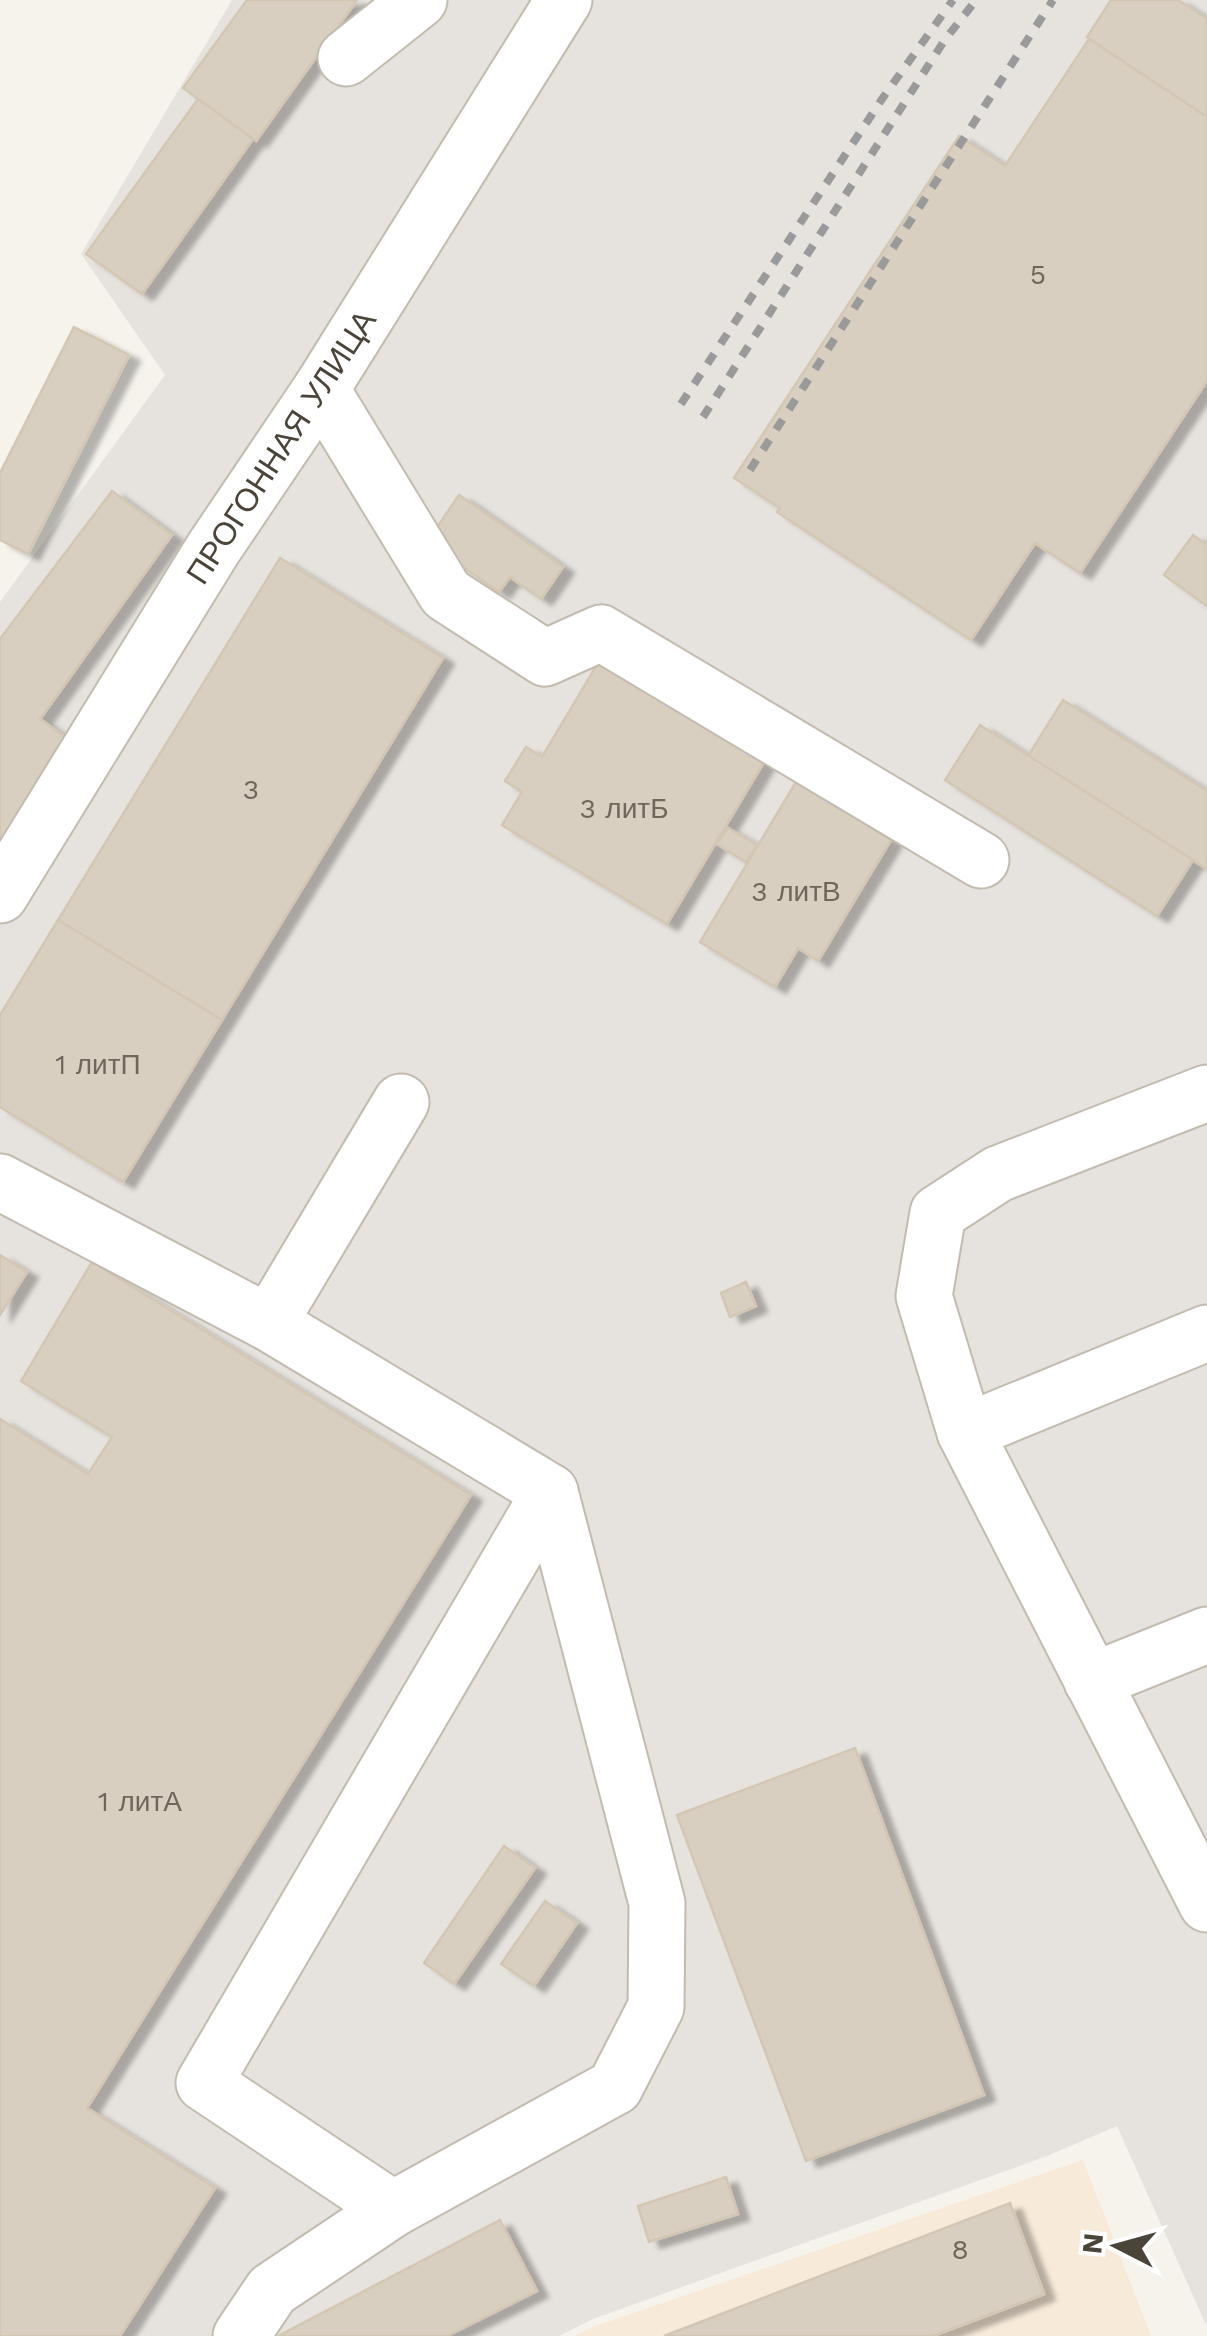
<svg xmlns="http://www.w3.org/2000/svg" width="1207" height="2336" font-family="'Work Sans',sans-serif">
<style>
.commercial{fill:#f7ead8}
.industrial{fill:#e6e2dd}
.building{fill:#d8cfc1;stroke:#d3c7b4;stroke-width:2.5;filter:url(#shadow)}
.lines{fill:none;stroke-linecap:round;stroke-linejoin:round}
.minor-casing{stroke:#c2bbae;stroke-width:59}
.minor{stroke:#fff;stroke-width:55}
.rail{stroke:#9a9a9a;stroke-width:8;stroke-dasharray:12 12;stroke-linecap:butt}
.labels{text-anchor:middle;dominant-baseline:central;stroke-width:8;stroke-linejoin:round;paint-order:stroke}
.number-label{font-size:28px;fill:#6e675b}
.street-label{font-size:32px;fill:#4b4439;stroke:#fff}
</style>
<defs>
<filter id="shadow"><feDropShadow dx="11" dy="6" stdDeviation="2.5" flood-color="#0004"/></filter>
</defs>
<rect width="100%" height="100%" fill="#f6f3ec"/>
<polygon class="commercial" points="1083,2160 1151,2336 574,2336 595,2326"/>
<polygon class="industrial" points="232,0 1207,0 1207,2327 1117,2126 1047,2156 593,2319 559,2336 0,2336 0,602 165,375 81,254"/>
<g class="building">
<polygon points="247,0 357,0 256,141 183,88"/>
<polygon points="1111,0 1178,0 1207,19 1207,117 1087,37"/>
<polygon points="1089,39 1207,117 1207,381 1080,573 1035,543 971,640 777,512 780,508 734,478 959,136 1005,166"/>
<polygon points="198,99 253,139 142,294 86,254"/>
<polygon points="74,327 129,355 28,554 0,540 0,473"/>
<polygon points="112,491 172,535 40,719 65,737 0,845 0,639"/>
<polygon points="459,495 563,567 541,599 510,577 499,592 427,542"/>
<polygon points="1193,535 1207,545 1207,606 1164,575"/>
<polygon points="280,558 443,658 222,1020 58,920"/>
<polygon points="598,663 764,762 667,924 502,825 522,792 505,781 526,747 542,757"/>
<polygon points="1063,700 1207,791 1207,869 1028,756"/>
<polygon points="980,725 1193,860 1157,916 945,780"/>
<polygon points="796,782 891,840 818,961 798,948 775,987 700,942"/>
<polygon points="728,828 757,845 746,862 717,844"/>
<polygon points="58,920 222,1020 123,1182 0,1107 0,1015"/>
<polygon points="0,1255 27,1272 0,1315"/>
<polygon points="92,1262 471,1495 87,2108 215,2188 120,2336 0,2336 0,1419 88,1474 112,1437 21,1381"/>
<polygon points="746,1282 756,1306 730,1317 721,1293"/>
<polygon points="855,1748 984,2095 806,2161 677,1815"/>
<polygon points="504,1846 535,1868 454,1984 424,1963"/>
<polygon points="545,1901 577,1923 534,1986 501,1964"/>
<polygon points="726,2177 738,2214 649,2242 638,2206"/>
<polygon points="1010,2203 1044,2294 933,2336 664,2336"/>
<polygon points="500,2220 537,2291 447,2336 278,2336"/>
</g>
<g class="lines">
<g class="minor-casing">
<g id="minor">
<polyline points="346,58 419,0"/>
<polyline points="321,389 446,594 545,658 601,633 981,860"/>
<polyline points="0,895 213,549 321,389 564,0"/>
<polyline points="1207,1093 998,1174 938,1213 924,1296 965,1432 1207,1904"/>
<polyline points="0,1182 269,1323 550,1492 657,1903 656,2007 615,2087 393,2209"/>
<polyline points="269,1323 401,1102"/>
<polyline points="965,1432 1207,1333"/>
<polyline points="1092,1681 1207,1635"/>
<polyline points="241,2336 272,2290 393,2209 204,2083 550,1492"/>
</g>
</g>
<use href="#minor" class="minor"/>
<g class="rail">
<polyline points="681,404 882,99 953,0"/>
<polyline points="703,417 944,41 976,0"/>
<polyline points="750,470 1053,0"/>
</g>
</g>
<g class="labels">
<g class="number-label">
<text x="1038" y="274">5</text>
<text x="251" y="789">3</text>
<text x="624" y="808">3 литБ</text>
<text x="796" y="891">3 литВ</text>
<text x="98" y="1064">1 литП</text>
<text x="140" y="1801">1 литА</text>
<text x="960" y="2249">8</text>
</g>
<g class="street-label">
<text transform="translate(281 447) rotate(-57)">ПРОГОННАЯ УЛИЦА</text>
</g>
</g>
<g transform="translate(1117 2246) rotate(276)" stroke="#ffffff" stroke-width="8" paint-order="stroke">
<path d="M0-8L18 38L0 25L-18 38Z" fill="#4b4439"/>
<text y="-15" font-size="28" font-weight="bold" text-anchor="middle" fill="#4b4439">N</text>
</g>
</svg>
